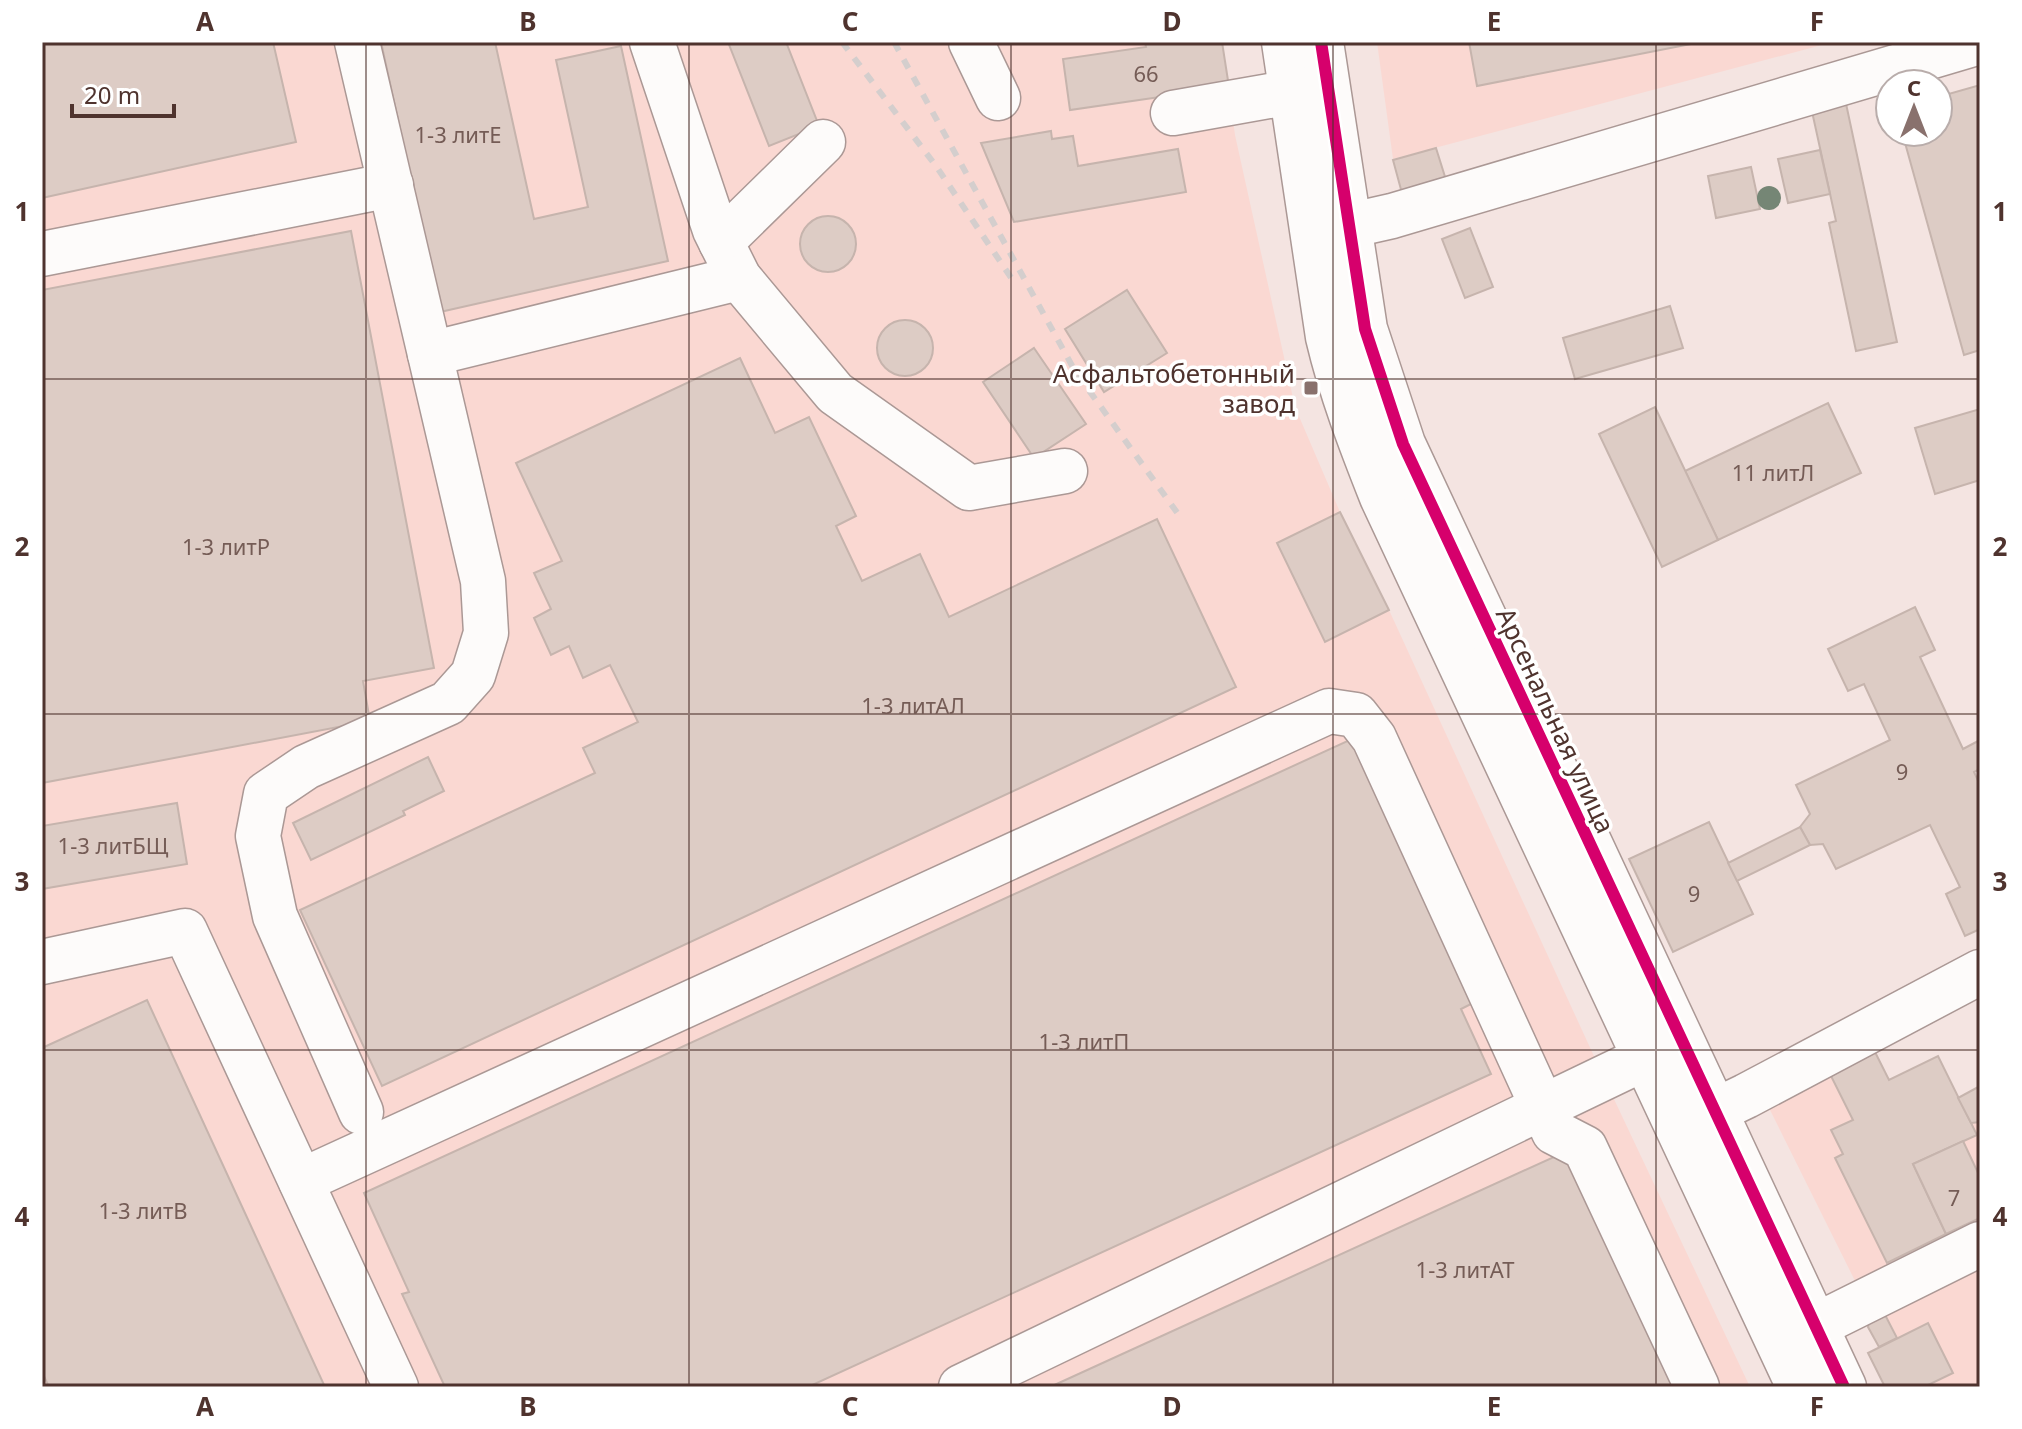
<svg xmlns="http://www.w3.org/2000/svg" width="2022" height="1429" font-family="'Noto Sans',sans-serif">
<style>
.built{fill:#fad8d2}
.building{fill:#ddccc5;stroke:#c6b4ad;stroke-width:2}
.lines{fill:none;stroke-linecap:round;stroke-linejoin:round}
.minor-casing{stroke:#ab9895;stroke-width:47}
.minor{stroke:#fdfbfa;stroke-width:44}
.rail{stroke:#d4cecd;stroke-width:6;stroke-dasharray:10 10;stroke-linecap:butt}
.cycleway-casing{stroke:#fff;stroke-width:17}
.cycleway{stroke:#d6006c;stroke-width:12}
.tree{fill:#758675}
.grid{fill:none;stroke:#4f332e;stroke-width:2;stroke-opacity:0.55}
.poi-dot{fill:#89716d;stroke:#fff;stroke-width:3}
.labels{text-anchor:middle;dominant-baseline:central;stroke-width:7;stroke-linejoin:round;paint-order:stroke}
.number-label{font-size:22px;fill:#755c56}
.poi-label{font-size:26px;fill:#4f332e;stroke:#fff;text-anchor:end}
.street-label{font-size:26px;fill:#4f332e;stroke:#fff}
.neatline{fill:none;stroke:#4f332e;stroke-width:3}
.grid-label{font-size:26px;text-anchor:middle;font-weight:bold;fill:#4f332e}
</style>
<rect width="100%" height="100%" fill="#f4e4e1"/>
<g class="built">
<polygon points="42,42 1222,42 1235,135 1295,407 1340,512 1389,610 1604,1078 1750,1387 42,1387"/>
<polygon points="1377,42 1833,42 1393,159"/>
<polygon points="1874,1050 1889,1080 1938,1056 1957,1098 1980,1086 1980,1387 1885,1387 1868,1353 1878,1347 1868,1327 1871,1313 1768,1106"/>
</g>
<g class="building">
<polygon points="42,42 273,42 296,142 42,198"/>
<polygon points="381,42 495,42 534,219 588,207 556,60 621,46 668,261 440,312"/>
<polygon points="728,42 786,42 819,126 769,146"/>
<polygon points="1145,42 1222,42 1229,87 1070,110 1063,59 1146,47"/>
<polygon points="1469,42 1701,42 1477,86"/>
<polygon points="1980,85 1980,350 1964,355 1902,132 1938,132 1938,97"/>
<polygon points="1845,99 1897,342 1856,351 1829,223 1836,221 1811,107"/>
<polygon points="1051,131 1052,139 1073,136 1078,166 1178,149 1186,192 1014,222 981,143"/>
<polygon points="1436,148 1446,180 1403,197 1393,160"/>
<polygon points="1820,150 1830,194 1788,203 1778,159"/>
<polygon points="1751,167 1760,209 1716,218 1708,176"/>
<circle cx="828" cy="244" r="28"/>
<polygon points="1470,228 1493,287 1465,298 1442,239"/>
<polygon points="351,231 434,668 363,681 370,721 42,783 42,290"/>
<polygon points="1127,290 1167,353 1104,392 1065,329"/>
<polygon points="1670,306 1683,348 1575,379 1563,338"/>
<circle cx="905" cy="348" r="28"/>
<polygon points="1034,348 1086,424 1034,458 983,382"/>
<polygon points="740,358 775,433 809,417 856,516 836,526 862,581 920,554 949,617 1157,519 1236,687 382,1086 300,910 595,773 583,748 638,722 610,665 583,678 569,646 551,655 534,618 551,609 534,573 562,561 516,463"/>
<polygon points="1828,403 1861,473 1718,540 1685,471"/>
<polygon points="1655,407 1718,540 1662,567 1599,434"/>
<polygon points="1980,409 1980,480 1935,494 1915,428"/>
<polygon points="1340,512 1389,610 1325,642 1277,543"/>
<polygon points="1915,607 1935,650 1920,657 1963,749 1980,740 1980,769 1974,772 1980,785 1980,929 1965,936 1946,894 1960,887 1930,825 1836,869 1823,844 1810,845 1800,827 1810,814 1796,785 1890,740 1864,684 1848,691 1828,649"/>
<polygon points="1354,738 1475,1002 1461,1009 1491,1074 808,1387 445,1387 402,1294 409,1292 364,1193"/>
<polygon points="428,757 444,791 403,811 405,815 311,860 293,823"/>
<polygon points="177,803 187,864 42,889 42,826"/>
<polygon points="1709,822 1753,914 1673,952 1629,859"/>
<polygon points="1800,827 1810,845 1737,881 1728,863"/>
<polygon points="147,1000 325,1387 49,1387 42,1372 42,1048"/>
<polygon points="1874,1050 1889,1080 1938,1056 1977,1135 1913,1164 1946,1234 1887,1263 1835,1158 1843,1154 1831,1130 1853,1120 1829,1072"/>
<polygon points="1980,1086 1980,1122 1971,1123 1958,1098"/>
<polygon points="1963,1141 1980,1177 1980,1218 1946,1234 1913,1164"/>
<polygon points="1567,1151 1675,1387 1050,1387"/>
<polygon points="1882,1309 1897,1338 1879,1347 1868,1327 1871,1313"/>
<polygon points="1928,1323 1953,1373 1924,1387 1885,1387 1868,1353"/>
</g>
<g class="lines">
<g class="minor-casing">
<g id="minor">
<polyline points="357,42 483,581 486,633 473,675 448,703 306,767 266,794 258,836 275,916 361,1112"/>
<polyline points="652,42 715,230 739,278 835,393 969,488 1065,471"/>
<polyline points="971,42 998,98"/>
<path d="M1284 42 1328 337C1341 392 1361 444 1382 497L1799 1387"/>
<polyline points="1321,42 1365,329 1403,444 1844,1387"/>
<polyline points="1173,113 1320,87"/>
<polyline points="1321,232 1392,216 1980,42"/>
<polyline points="721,242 823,142"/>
<polyline points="42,254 391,185"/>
<polyline points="430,354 739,278"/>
<polyline points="42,962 185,931 396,1387"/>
<polyline points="1688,1124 1746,1096 1980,972"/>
<polyline points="301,1181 1329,711 1356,715 1374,738 1554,1132 1585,1148 1697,1387"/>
<polyline points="1789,1339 1980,1244"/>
<polyline points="961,1387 1672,1045"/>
</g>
</g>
<use href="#minor" class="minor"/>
<g class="rail">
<polyline points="842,42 936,166 1016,285"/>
<polyline points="894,42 1075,371 1181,518"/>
</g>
<g class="cycleway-casing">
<polyline id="cycleway" points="1321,42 1365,329 1403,444 1844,1387"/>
</g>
<use href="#cycleway" class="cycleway"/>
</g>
<circle class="tree" cx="1769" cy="198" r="12"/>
<path class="grid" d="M366 42V1387M689 42V1387M1011 42V1387M1333 42V1387M1656 42V1387M42 379H1980M42 714H1980M42 1050H1980"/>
<rect class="poi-dot" x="1303" y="380" width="16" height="16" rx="4"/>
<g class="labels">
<g class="number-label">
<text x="1146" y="73">66</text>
<text x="458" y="134">1-3 литЕ</text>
<text x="1773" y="472">11 литЛ</text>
<text x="226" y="546">1-3 литР</text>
<text x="913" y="705">1-3 литАЛ</text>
<text x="1902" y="771">9</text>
<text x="113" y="845">1-3 литБЩ</text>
<text x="1694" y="893">9</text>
<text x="1084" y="1041">1-3 литП</text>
<text x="1954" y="1197">7</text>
<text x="143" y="1210">1-3 литВ</text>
<text x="1465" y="1269">1-3 литАТ</text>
</g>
<g class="poi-label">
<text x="1295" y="373">Асфальтобетонный<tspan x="1295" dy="30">завод</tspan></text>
</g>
<g class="street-label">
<text transform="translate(1556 720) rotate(65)">Арсенальная улица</text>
</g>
</g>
<rect width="2022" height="1429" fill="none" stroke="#ffffff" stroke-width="88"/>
<g transform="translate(1914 108)"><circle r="38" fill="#ffffff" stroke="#b9adab" stroke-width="2"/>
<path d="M0-6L14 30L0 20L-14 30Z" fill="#89716d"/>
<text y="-12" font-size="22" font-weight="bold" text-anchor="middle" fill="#4f332e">С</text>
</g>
<path d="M72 104v12h102v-12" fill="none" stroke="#4f332e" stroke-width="4"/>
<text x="84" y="104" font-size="24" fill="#4f332e" stroke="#ffffff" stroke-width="6" paint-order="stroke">20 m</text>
<rect x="44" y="44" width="1934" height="1341" class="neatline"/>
<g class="grid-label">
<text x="205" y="31">A</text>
<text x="528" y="31">B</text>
<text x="850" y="31">C</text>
<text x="1172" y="31">D</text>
<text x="1494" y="31">E</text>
<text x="1817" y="31">F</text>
<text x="22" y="221">1</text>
<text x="2000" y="221">1</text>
<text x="22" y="556">2</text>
<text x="2000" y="556">2</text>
<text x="22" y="891">3</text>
<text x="2000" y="891">3</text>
<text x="22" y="1226">4</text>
<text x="2000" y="1226">4</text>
<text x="205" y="1416">A</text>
<text x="528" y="1416">B</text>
<text x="850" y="1416">C</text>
<text x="1172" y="1416">D</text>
<text x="1494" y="1416">E</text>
<text x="1817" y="1416">F</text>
</g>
</svg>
